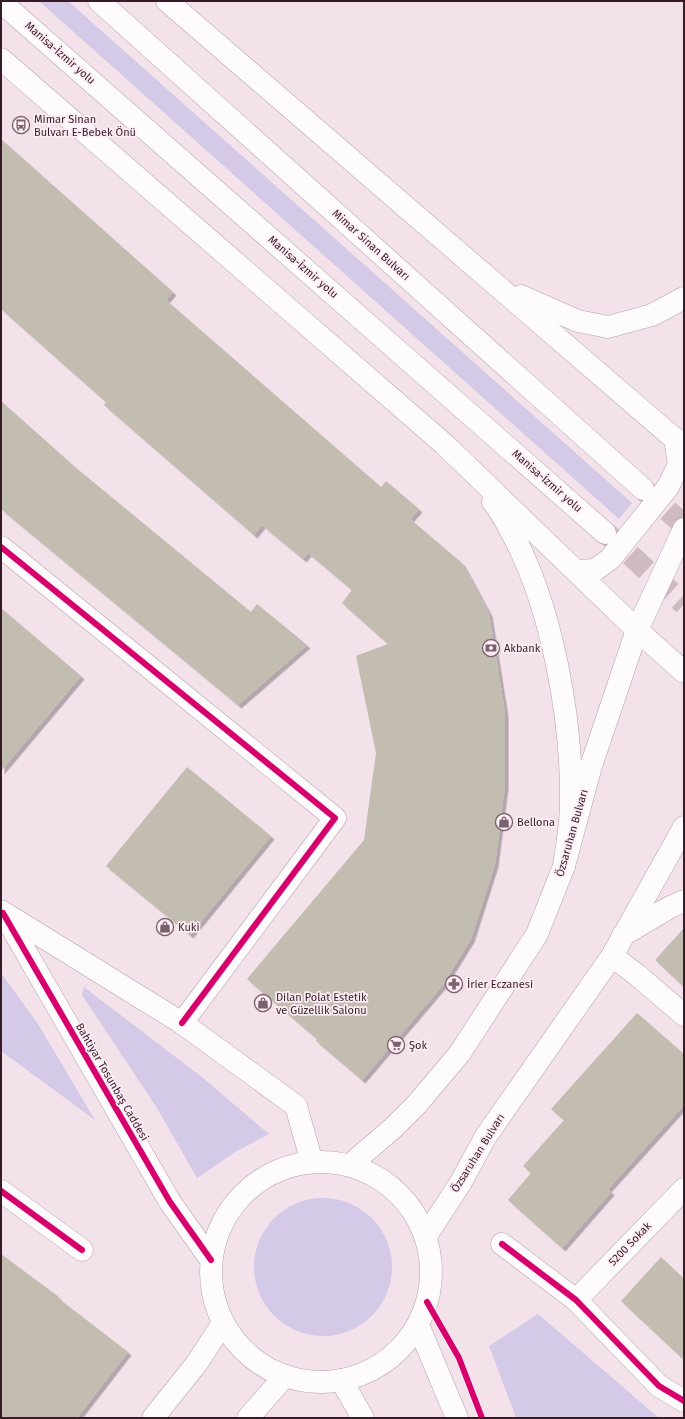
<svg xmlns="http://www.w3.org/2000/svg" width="685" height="1419" font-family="'Fira Sans',sans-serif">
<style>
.green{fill:#d4c9e7}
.building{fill:#c3bcb0;filter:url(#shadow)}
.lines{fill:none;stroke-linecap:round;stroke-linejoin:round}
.trunk-tunnel{stroke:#cdbac3;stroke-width:22;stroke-dasharray:22 11;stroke-linecap:butt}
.minor-casing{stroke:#b5a1ab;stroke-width:23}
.tertiary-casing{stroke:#b5a1ab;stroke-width:23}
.primary-casing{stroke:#b5a1ab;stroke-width:23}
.trunk-casing{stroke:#b5a1ab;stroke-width:23}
.minor{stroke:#fdfbfc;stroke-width:22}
.tertiary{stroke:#fdfbfc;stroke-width:22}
.primary{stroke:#fdfbfc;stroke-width:22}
.trunk{stroke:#fdfbfc;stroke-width:22}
.cycleway-casing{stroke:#fdedf4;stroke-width:8}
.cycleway{stroke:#d6006c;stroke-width:6}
.labels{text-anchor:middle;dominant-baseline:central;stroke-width:3.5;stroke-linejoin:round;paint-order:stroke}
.street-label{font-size:11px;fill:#371b29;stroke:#fdedf4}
.poi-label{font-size:11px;fill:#371b29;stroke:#fdedf4;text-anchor:start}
</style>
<defs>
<filter id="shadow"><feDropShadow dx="3.5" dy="3.5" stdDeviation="0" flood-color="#0004"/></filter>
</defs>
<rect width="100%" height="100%" fill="#f3e2ea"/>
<g class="green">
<polygon points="39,1 68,1 632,503 619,519"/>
<polygon points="1,973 38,1024 95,1120 1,1051"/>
<polygon points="84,987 203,1078 269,1134 237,1151 197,1178 157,1108 82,995"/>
<circle cx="323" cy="1267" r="69"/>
<polygon points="538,1314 659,1418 516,1418 489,1346"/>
</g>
<g class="building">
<polygon points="1,139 173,292 166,300 381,487 386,481 419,509 410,519 462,563 489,613 505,713 505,786 495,864 471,939 442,986 362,1080 316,1041 317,1039 247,979 364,840 376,753 356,656 388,644 342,603 352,590 308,553 303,559 262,525 254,535 104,405 106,402 1,309"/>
<polygon points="1,401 75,467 251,612 257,604 307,645 238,705 1,509"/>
<polygon points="1,608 81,676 1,771"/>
<polygon points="187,767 271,836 190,935 106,866"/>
<polygon points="684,928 684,987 655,960"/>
<polygon points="637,1013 684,1054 684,1105 608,1189 611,1192 562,1248 508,1200 531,1173 523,1166 564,1120 551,1109"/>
<polygon points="1,1254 59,1297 58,1298 128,1352 77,1418 1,1418"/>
<polygon points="661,1257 684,1279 684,1360 621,1301"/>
</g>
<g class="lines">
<g class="trunk-tunnel">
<polyline points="643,489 684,525"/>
<polyline points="606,533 684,604"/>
</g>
<g class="minor-casing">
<g id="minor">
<polyline points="1,547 335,818 182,1023"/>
<polyline points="612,956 637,975 684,1015"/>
<polyline points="1,1191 82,1250"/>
<polyline points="502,1244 576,1300 659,1386 684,1401"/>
<polyline points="576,1300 684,1189"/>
</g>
</g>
<g class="tertiary-casing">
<g id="tertiary">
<polyline points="1,911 182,1023 296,1106 311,1159"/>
<polyline points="5,916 170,1202 211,1260"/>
<polyline points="153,1418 197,1363 223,1323"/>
<polyline points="248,1418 285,1376"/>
</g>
</g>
<g class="primary-casing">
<g id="primary">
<polyline points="637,630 684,672"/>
<circle cx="321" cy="1272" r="110"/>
<polyline points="350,1165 393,1128 417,1104 460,1053 537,934 564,866 591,766 637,630 684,529"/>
<polyline points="426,1236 461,1182 486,1136 612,956 684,827"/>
<polyline points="418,1325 457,1418"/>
<polyline points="341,1380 363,1418"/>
</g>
</g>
<g class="trunk-casing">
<g id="trunk">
<polyline points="99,1 643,489"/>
<polyline points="167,1 684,447"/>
<polyline points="1,2 605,533"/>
<polyline points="1,59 444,444 637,630"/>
<polyline points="521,296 578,321 608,327 652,315 684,298"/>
<path d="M493 502C501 511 506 522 512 533 552 607 572 718 571 803 571 824 567 845 564 866"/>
<polyline points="576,571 595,570 610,559 668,487 679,464 675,438"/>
<polyline points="623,935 670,907 684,901"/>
</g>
</g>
<use href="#minor" class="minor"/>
<use href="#tertiary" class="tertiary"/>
<use href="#primary" class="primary"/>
<use href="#trunk" class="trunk"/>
<g class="cycleway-casing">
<g id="cycleway">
<polyline points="1,547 335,818 182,1023"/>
<polyline points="3,913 170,1202 211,1260"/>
<polyline points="1,1191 82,1250"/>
<polyline points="502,1244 576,1300 659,1386 684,1401"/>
<polyline points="427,1302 459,1358 482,1418"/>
</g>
</g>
<use href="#cycleway" class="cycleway"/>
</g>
<defs>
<g id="bus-ring" transform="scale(0.9)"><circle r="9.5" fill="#fdedf4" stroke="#79616d" stroke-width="1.5"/><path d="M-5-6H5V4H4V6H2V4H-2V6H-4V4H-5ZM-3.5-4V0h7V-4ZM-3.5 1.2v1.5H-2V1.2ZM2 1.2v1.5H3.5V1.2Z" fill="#79616d"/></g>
<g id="bank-ring" transform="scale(0.9)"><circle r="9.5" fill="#fdedf4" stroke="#79616d" stroke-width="1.5"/><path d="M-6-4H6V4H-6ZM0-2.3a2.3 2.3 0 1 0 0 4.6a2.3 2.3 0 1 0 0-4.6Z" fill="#79616d"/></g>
<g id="shop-ring" transform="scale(0.9)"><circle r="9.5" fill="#fdedf4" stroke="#79616d" stroke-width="1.5"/><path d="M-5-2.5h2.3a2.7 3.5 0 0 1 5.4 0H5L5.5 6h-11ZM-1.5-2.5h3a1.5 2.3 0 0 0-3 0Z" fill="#79616d"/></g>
<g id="pharmacy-ring" transform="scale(0.9)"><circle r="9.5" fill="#fdedf4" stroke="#79616d" stroke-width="1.5"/><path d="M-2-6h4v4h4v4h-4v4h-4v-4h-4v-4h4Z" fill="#79616d"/></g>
<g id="supermarket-ring" transform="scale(0.9)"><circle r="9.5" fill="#fdedf4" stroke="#79616d" stroke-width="1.5"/><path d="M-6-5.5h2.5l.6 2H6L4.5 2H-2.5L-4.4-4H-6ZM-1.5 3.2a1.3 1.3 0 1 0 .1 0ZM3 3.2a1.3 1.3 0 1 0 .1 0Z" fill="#79616d"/></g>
</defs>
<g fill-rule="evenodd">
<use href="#bus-ring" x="21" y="125"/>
<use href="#bank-ring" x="491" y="648"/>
<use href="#shop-ring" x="504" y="822"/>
<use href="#shop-ring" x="165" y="927"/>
<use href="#pharmacy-ring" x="454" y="984"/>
<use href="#shop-ring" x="263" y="1003"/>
<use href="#supermarket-ring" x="396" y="1045"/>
</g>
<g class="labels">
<g class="street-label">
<text transform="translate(60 53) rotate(41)">Manisa-İzmir yolu</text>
<text transform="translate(371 245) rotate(42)">Mimar Sinan Bulvarı</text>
<text transform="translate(303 267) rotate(41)">Manisa-İzmir yolu</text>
<text transform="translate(547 481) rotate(41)">Manisa-İzmir yolu</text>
<text transform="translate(572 833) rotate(-74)">Özsaruhan Bulvarı</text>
<text transform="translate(112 1082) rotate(60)">Bahtiyar Tosunbaş Caddesi</text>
<text transform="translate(478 1153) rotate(-58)">Özsaruhan Bulvarı</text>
<text transform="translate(630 1244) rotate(-46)">5200 Sokak</text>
</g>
<g class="poi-label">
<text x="34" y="119">Mimar Sinan<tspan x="34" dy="13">Bulvarı E-Bebek Önü</tspan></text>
<text x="504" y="648">Akbank</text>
<text x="517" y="822">Bellona</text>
<text x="178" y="927">Kuki</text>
<text x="467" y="984">İrier Eczanesi</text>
<text x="276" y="997">Dilan Polat Estetik<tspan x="276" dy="13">ve Güzellik Salonu</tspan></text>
<text x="409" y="1045">Şok</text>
</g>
</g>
<rect width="685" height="1419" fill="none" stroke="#371b29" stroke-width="4"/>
</svg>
